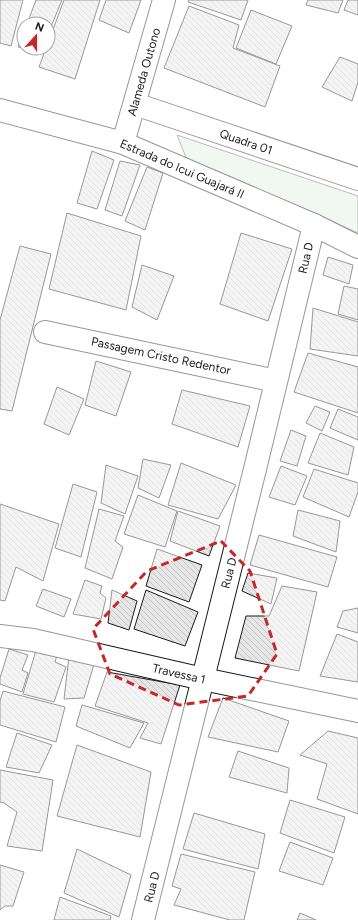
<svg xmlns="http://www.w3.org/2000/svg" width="358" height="920" font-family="Figtree,sans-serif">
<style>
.green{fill:#e0efe3;stroke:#6a6a6a}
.building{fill:url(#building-back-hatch);stroke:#1a1a1a}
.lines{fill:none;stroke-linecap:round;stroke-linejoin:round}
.minor-casing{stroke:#1a1a1a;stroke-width:24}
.major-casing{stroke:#1a1a1a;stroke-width:24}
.minor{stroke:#fff;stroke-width:22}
.major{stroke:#fff;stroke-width:22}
.marked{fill:none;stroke:#c62828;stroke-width:3;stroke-dasharray:8 5;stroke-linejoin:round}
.labels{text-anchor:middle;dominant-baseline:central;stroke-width:3;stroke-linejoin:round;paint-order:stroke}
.street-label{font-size:12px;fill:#1a1a1a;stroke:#fff}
</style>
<defs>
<pattern id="building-back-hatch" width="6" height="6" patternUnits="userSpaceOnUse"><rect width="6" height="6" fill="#e6e6e6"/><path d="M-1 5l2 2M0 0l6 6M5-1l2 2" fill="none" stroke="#c5c5c5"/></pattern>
</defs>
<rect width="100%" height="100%" fill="#fff"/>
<polygon class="green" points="177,135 358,196 358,233 317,214 187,160"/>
<g class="building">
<polygon points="0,0 23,0 11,46 0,43"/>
<polygon points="36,0 62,0 48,34 48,24 27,24"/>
<polygon points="64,0 100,0 75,79 39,67 46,48 48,48 48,43"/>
<polygon points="106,0 141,0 129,33 99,20"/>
<polygon points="189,0 248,0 241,20 188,2"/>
<polygon points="308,0 343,0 338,13 306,5"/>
<polygon points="348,0 358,0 358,15 344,10"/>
<polygon points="189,6 239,25 233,48 280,66 265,107 164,68"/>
<polygon points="251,10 292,26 276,64 236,48"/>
<polygon points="24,32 24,48 18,47"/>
<polygon points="340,57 358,64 358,82 352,101 322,87"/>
<polygon points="92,151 114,160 97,209 77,203"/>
<polygon points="120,161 140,165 122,216 105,210"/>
<polygon points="147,167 163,173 145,230 125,221"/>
<polygon points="67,213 141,236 126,310 49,289"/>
<polygon points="241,233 292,249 268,321 220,304"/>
<polygon points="20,246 51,254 12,411 0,409 0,320"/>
<polygon points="328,257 353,265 349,284 323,275"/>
<polygon points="142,265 174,276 157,320 132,307"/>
<polygon points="344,286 358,289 358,320 338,314"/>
<polygon points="313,308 358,322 358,356 310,349"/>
<polygon points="308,353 358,367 358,413 294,392"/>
<polygon points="96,361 131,372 116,416 85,405"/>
<polygon points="57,387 84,399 69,435 44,424"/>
<polygon points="182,390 250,406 238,447 172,424"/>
<polygon points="315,406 330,412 322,431 306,423"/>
<polygon points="338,409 358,417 358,440 330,428"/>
<polygon points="291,430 306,436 297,466 280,461"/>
<polygon points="320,433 354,447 348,475 308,463"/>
<polygon points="143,459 171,465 159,498 138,488"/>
<polygon points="181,463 236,485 218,519 168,505"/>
<polygon points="106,465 138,476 125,514 101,503"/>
<polygon points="281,466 307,476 295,505 269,497"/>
<polygon points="314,469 358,483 358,492 349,517 303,497"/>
<polygon points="73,484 97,492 81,557 55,548"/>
<polygon points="138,495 177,511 165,547 124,534"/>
<polygon points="0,504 59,524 43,581 16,567 5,601 0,600"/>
<polygon points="99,509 124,516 115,541 123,547 112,579 85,568"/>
<polygon points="298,510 340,521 336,552 293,536"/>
<polygon points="178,511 220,526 209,556 170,541"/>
<polygon points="259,535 337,557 328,587 250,565"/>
<polygon points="157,549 202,565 189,602 146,586"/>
<polygon points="248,573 277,578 271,604 242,591"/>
<polygon points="85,580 102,586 100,593 106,598 101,619 73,614"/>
<polygon points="282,586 317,592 299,671 235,658 246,616 269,616"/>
<polygon points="43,589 71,599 64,617 36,606"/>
<polygon points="112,590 137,601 129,630 108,623"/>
<polygon points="146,590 198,612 185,646 134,629"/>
<polygon points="358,608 358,633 337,627 343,611"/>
<polygon points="337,634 358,642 358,682 320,676"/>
<polygon points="37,647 57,655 55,662 66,667 54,702 23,694"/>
<polygon points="9,649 28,655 22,670 28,673 22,692 0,684 0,678"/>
<polygon points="69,656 95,661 84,698 64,699"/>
<polygon points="107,672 180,685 161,744 140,738 148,723 95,706"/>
<polygon points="3,691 65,707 56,742 0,725 0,701"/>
<polygon points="223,698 289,721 278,752 208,737"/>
<polygon points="82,705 144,723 130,748 76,726"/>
<polygon points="328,731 358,738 358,814 317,799 327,764 300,755"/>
<polygon points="17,733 52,745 39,773 6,767"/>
<polygon points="77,745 151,772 140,837 57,816"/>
<polygon points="238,751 289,768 287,793 229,777"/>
<polygon points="0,770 53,780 42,851 7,846 17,812 4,803 0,802"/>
<polygon points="290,800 345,817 334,853 280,833"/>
<polygon points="194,813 265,834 258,869 183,849"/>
<polygon points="290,842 333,858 323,885 279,871"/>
<polygon points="77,849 131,875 119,917 64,893"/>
<polygon points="181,854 255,872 244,920 230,920 174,905 181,889 172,886"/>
<polygon points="0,865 24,872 13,906 5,906 0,910"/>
<polygon points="60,897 111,916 110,920 54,920"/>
<polygon points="300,913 316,920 297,920"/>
</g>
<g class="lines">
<g class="minor-casing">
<g id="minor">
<polyline points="135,104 358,179"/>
<polyline points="123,143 164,0"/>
<polyline points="45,332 276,381"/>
<polyline points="0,636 33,640 203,679 358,711"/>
<polyline points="143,920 255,469 314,225"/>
</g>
</g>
<g class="major-casing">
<polyline id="major" points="0,110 123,143 314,225 358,247"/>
</g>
<use href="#minor" class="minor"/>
<use href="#major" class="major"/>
</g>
<path d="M0 0H358V920H0ZM221 541 250 571 277 654 248 696 179 705 110 674 93 629 147 571Z" fill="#fff" fill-opacity=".55" fill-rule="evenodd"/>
<path class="marked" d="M221 541 250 571 277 654 248 696 179 705 110 674 93 629 147 571Z"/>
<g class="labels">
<g class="street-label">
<text transform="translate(144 72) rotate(-74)">Alameda Outono</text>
<text transform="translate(246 142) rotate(19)">Quadra 01</text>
<text transform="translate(182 169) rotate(23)">Estrada do Icui Guajará II</text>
<text transform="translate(306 258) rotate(-77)">Rua D</text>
<text transform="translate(161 356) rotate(12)">Passagem Cristo Redentor</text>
<text transform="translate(229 573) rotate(-76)">Rua D</text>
<text transform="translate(179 674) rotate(13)">Travessa 1</text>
<text transform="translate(152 887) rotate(-76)">Rua D</text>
</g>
</g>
<g transform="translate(36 36) rotate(21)"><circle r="19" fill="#ffffff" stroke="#a3a3a3"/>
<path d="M0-3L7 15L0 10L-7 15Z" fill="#c62828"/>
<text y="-6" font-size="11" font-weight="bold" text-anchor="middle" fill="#1a1a1a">N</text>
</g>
</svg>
